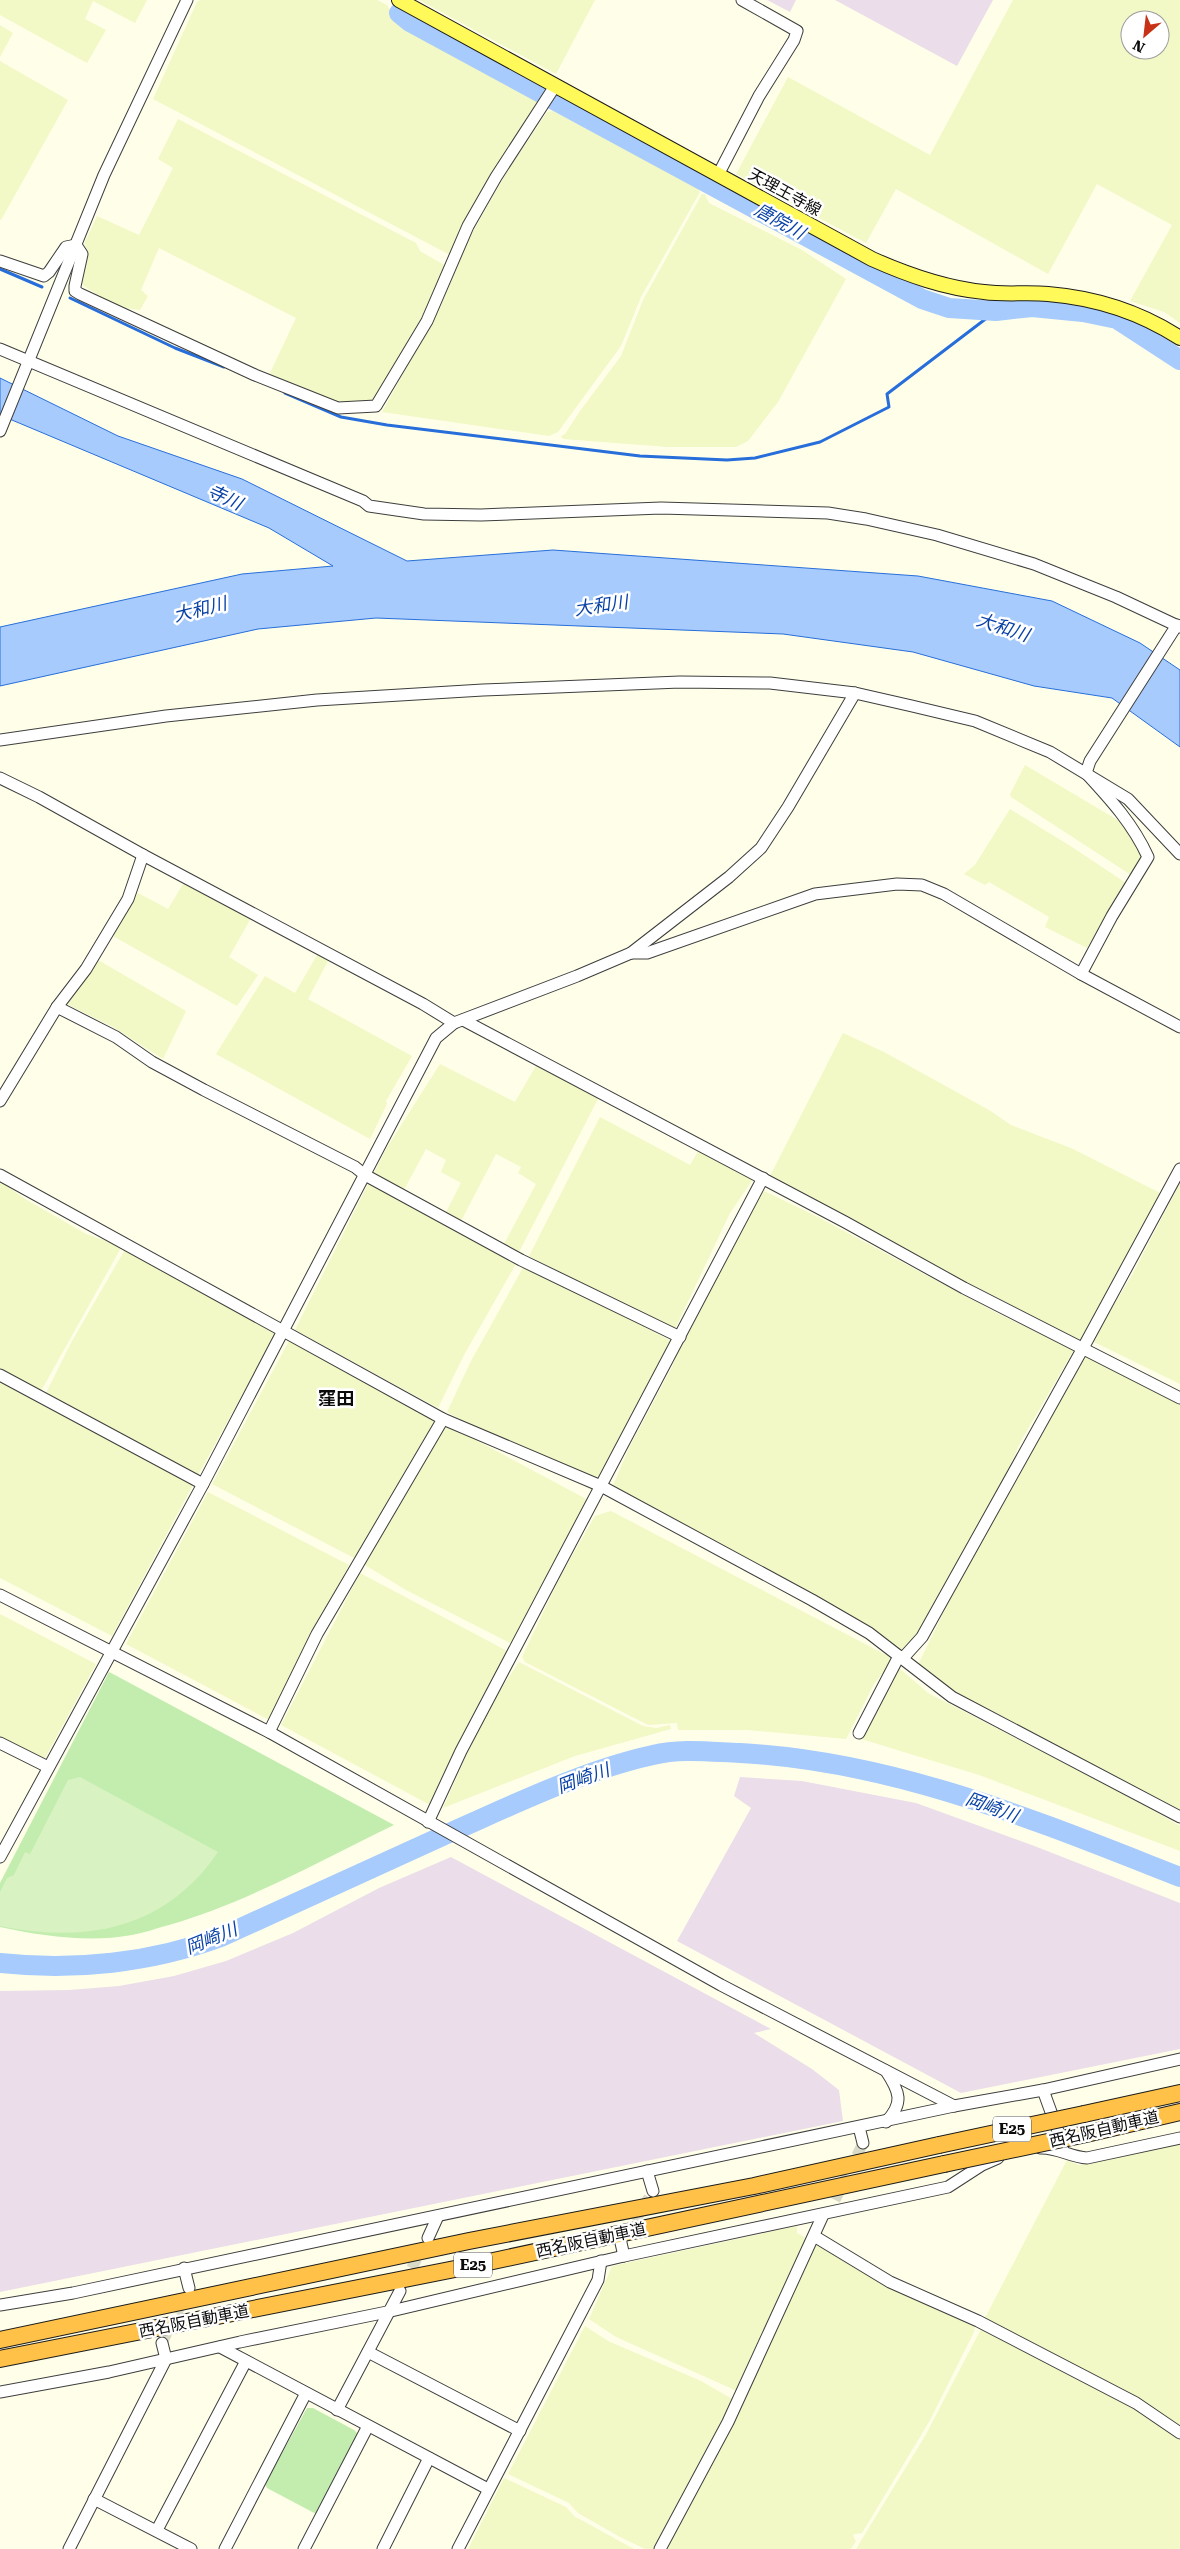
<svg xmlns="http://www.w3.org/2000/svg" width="1180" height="2549" font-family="'Roboto Serif','Noto Sans JP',serif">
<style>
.industrial{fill:#ebddea}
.farmland{fill:#f2f8c6;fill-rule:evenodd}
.green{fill:#c2edaf}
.pitch{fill:#d8f3c1}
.water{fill:#a7cbfc;stroke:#276edb}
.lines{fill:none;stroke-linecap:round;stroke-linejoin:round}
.stream{stroke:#276edb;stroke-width:3}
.river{stroke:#a7cbfc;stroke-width:20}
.minor-tunnel{stroke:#dadac8;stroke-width:11;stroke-dasharray:11 5.5;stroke-linecap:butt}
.minor-casing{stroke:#3e3e3e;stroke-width:13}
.major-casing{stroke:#1c1c1c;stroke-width:16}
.highway-casing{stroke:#1c1c1c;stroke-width:18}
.minor{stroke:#fff;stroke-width:11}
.major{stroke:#fff959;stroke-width:14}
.highway{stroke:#ffc147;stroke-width:16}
.highway-bridge-casing{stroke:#1c1c1c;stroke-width:18;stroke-linecap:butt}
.highway-bridge{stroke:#ffc147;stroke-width:16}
.labels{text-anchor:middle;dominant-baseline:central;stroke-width:5;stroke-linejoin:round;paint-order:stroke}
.shield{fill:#fff;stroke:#545454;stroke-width:1}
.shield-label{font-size:15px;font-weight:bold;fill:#0b0b0b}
.street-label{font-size:16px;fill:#0b0b0b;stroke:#fff}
.water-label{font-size:18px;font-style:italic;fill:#0942a7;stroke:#fff}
.neighbourhood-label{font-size:18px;font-weight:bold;fill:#0b0b0b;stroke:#fff}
</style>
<rect width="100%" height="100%" fill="#ffffe9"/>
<g class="industrial">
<polygon points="767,0 796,0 790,12"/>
<polygon points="835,0 993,0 957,66"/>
<polygon points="740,1777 802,1781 916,1803 1037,1847 1180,1903 1180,2049 961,2093 677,1941 751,1808 734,1796"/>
<polygon points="451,1857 771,2029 754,2033 812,2069 839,2090 843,2121 0,2292 0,1991 69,1990 119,1986 174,1976 226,1961 293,1933 379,1888"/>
</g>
<g class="farmland">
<polygon points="0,0 147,0 135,23 93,1 85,19 106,30 87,63 0,15"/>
<polygon points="200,0 377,0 387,5 396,19 408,30 538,101 540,104 452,256 153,99 197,2"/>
<polygon points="419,0 595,0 556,74"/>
<path d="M1013 0H1180V323L1164 312 1130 301 1172 225 1097 184 1048 274 896 189 866 243 736 174 788 77 930 155ZM1130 20H1160V50H1130Z"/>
<polygon points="0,25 13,33 0,57"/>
<polygon points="0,61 68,100 1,220 0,219"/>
<polygon points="553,111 697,187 700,192 641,297 621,346 558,432 549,436 382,412 441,305 470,237 508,170 547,112"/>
<polygon points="178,119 416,243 420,251 446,266 430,302 375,401 339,402 269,375 296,318 159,248 141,290 148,296 140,310 117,307 81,284 88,251 84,244 97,216 139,235 173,168 158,159"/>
<polygon points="702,194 705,194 709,203 802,250 846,279 778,402 748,441 736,447 668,447 563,439 561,436 565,434 580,411 621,356 643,300"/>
<polygon points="1025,765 1126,825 1144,855 1131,875 1011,797 1010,794"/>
<polygon points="1010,809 1072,847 1126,883 1087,948 1045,927 1049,917 989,882 985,885 964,874 975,865"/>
<polygon points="183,884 193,885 251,918 229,957 258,975 237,1006 113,936 138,893 168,909"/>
<polygon points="317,955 328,961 308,999 412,1056 386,1101 387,1104 370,1139 216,1054 265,976 295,993"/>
<polygon points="98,960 186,1011 163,1059 113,1027 67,1004"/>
<polygon points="843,1033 884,1052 989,1110 1011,1125 1071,1148 1162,1194 1127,1262 1080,1341 995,1300 769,1178"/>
<polygon points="440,1064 515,1102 537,1064 599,1097 519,1252 504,1244 536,1184 518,1173 521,1167 496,1154 461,1221 446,1212 461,1183 441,1172 446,1160 426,1149 404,1190 374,1173 386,1149"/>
<polygon points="600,1117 690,1165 699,1150 753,1179 730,1213 674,1331 529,1256"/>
<polygon points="0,1181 25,1199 86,1234 122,1246 41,1391 0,1372"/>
<polygon points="369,1182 517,1262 464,1355 438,1408 295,1330"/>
<polygon points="1180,1183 1180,1384 1092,1341 1132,1275"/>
<polygon points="760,1189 820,1218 995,1312 1074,1350 1022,1439 992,1504 905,1655 608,1497 629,1448 672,1367 687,1330"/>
<polygon points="127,1246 276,1333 197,1477 46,1393 72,1341"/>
<polygon points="525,1264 671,1341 597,1493 447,1412 471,1361"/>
<polygon points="289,1341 436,1420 356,1559 212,1484"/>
<polygon points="1083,1355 1180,1401 1180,1816 960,1699 916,1669 951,1597 994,1520 1029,1446"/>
<polygon points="0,1381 193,1485 112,1636 0,1578"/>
<polygon points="446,1424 590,1501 516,1646 406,1590 365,1565"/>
<polygon points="208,1492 349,1565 271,1721 126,1644"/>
<polygon points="611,1511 888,1656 892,1661 874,1684 846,1739 747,1730 678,1730 677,1723 648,1725 525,1662 522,1657 561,1575 595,1516"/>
<polygon points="360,1573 513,1654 432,1806 281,1725"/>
<polygon points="0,1614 96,1664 44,1760 0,1738"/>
<polygon points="519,1662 643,1726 656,1728 670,1725 671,1729 575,1756 443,1808 486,1711"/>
<polygon points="899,1668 928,1693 1128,1796 1180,1826 1180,1851 979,1775 858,1738"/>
<polygon points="1180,2144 1180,2428 985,2318 1067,2160 1079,2165 1092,2163"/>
<polygon points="797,2226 797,2233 808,2239 737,2391 616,2337 589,2319 612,2266"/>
<polygon points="816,2244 905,2294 975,2325 974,2332 929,2422 862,2533 854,2534 853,2536 856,2541 851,2549 665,2549"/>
<polygon points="585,2326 608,2341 701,2381 734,2400 656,2549 645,2549 620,2537 578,2513 569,2503 508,2474"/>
<polygon points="981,2329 1137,2410 1180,2440 1180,2549 856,2549 925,2436"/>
<polygon points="504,2478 566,2507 574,2516 634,2549 468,2549"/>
</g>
<g class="green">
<path d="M109 1672 113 1674 394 1825C320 1861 248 1902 169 1925 157 1928 144 1933 132 1935 89 1943 42 1936 0 1927V1883Z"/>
<polygon points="307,2408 313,2408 354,2430 358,2434 318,2515 267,2488 265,2484"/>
</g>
<path class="pitch" d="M80 1777 218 1852C166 1929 86 1944 0 1926V1892L7 1878 14 1875 25 1852 30 1854 68 1780Z"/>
<polygon class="water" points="0,378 118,436 242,479 407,561 553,550 918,576 1052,601 1140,643 1180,670 1180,747 1112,698 1034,686 913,652 783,634 376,618 258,629 0,686 0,627 242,574 333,566 269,528 0,415"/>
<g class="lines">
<g class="stream">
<polyline points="0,269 42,287"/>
<polyline points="70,298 175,348 224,367"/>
<polyline points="285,393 341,417 387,425 640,456 727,460 755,458 820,442 889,407 887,394 996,311"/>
</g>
<g class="river">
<polyline points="399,13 410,22 922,299 949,308 996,311 1032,307 1083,312 1117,319 1180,360"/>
<path d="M0 1963C74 1971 151 1963 221 1937 300 1901 379 1865 458 1829 519 1802 588 1769 653 1755 681 1748 712 1752 740 1753 895 1761 1037 1821 1180 1877"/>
</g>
<g class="minor-tunnel">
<polyline points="835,2200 863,2143"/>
<polyline points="626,2235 653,2191"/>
<polyline points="404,2283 422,2249"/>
<polyline points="162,2343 184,2298"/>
</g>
<g class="minor-casing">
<g id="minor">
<polyline points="718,175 759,96 794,40 797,31 742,0"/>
<polyline points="76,245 82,254 75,286 75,291 80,294 255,375 338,408 376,406 427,321 468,226 496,177 555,86"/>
<polyline points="0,261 44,276 49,272 66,247 76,245"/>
<polyline points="0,349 363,501 369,506 424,514 481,515 661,508 828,513 866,519 937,535 1034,564 1116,597 1180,627"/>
<polyline points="0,431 104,175 187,0"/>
<polyline points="0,740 166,716 317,700 483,690 680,682 770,683 855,693 912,706 975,721 1050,752 1128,799 1180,854"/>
<polyline points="0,778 39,797 143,855 423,1004 454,1023"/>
<polyline points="631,953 647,953 815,894 897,884 922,885 944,894 1081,974 1180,1027"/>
<path d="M1081 974 1112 916 1148 857C1133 824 1111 800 1086 773L1090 761 1177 625"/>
<polyline points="57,1007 116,1037 152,1062 204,1090 355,1167 365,1175 521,1260 680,1337"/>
<polyline points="463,1020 845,1222 964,1288 1180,1398"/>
<polyline points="0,1101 57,1007 86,969 128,899 143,855"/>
<polyline points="0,1175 443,1419 601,1486 812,1600 869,1633 952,1697 1180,1817"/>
<polyline points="0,1375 203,1484"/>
<polyline points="0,1595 269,1732 721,1985 954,2106"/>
<polyline points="903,1658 922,1637 1083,1348 1180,1169"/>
<polyline points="269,1732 317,1634 443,1419"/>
<polyline points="859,1733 899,1656"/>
<polyline points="0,1743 48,1767"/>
<polyline points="428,1822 461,1751 763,1178"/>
<polyline points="0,1857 203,1484 436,1038 454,1023 577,976 631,953 729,877 761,848 788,807 855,693"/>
<path d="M886 2071C900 2092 904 2103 886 2122"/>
<polyline points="1043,2090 1063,2145"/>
<polyline points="859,2127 863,2143"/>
<path d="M1040 2148C1057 2147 1070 2157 1087 2158L1180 2138"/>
<polyline points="647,2171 653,2191"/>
<polyline points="814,2236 890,2282 978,2321 1136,2403 1180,2433"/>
<polyline points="428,2238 438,2216"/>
<polyline points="621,2243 624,2256"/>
<polyline points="184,2268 189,2288"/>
<polyline points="0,2305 73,2293 954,2106 1043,2090 1180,2059"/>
<polyline points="220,2347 488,2489"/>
<polyline points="368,2352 520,2431"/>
<polyline points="0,2392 109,2372 240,2342 387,2312 624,2256 948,2187 982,2165 998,2158"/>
<polyline points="337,2410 400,2291"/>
<polyline points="94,2499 191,2549"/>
<polyline points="157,2530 246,2361"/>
<polyline points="69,2549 166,2359 162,2343"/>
<polyline points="225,2549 306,2393"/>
<polyline points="304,2549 368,2426"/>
<polyline points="383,2549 429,2458"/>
<polyline points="458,2549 598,2280 601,2261"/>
<polyline points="660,2549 728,2422 823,2215"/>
</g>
</g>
<g class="major-casing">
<path id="major" d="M399 0 872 259C908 275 944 288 984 292 1005 295 1027 292 1048 294 1096 298 1140 312 1180 338"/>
</g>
<g class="highway-casing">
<g id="highway">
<polyline points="1084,2114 1180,2093"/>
<polyline points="1086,2134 1180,2112"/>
<polyline points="0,2340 469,2241 754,2186 939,2145"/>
<polyline points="0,2359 470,2266 944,2164"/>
</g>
</g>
<use href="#minor" class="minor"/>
<use href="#major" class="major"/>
<use href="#highway" class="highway"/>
<g class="highway-bridge-casing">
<g id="highway-bridge">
<polyline points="939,2145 1084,2114"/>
<polyline points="944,2164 1086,2134"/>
</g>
</g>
<use href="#highway-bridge" class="highway-bridge"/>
</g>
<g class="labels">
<g class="shield">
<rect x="993" y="2116.5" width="38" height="25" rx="4"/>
<rect x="454" y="2252.5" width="38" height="25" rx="4"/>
</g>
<g class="shield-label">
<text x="1012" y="2129">E25</text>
<text x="473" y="2265">E25</text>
</g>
<g class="street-label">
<text transform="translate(785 192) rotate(29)">天理王寺線</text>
<text transform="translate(1104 2129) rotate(-13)">西名阪自動車道</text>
<text transform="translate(591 2240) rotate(-12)">西名阪自動車道</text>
<text transform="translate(194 2321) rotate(-11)">西名阪自動車道</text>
</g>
<g class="water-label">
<text transform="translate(780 221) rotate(29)">唐院川</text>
<text transform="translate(225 497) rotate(24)">寺川</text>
<text transform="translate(601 605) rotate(-8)">大和川</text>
<text transform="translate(200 609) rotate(-14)">大和川</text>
<text transform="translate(1003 627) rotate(18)">大和川</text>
<text transform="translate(583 1778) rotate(-20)">岡崎川</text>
<text transform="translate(992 1807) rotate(20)">岡崎川</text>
<text transform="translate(211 1938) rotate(-22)">岡崎川</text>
</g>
<g class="neighbourhood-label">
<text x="336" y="1398">窪田</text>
</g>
</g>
<g transform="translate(1145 35) rotate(208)"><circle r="24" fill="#ffffff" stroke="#9d9d9d"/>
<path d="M0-4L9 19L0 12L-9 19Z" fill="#c73216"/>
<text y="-8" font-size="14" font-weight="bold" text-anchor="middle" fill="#0b0b0b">N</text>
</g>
</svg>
